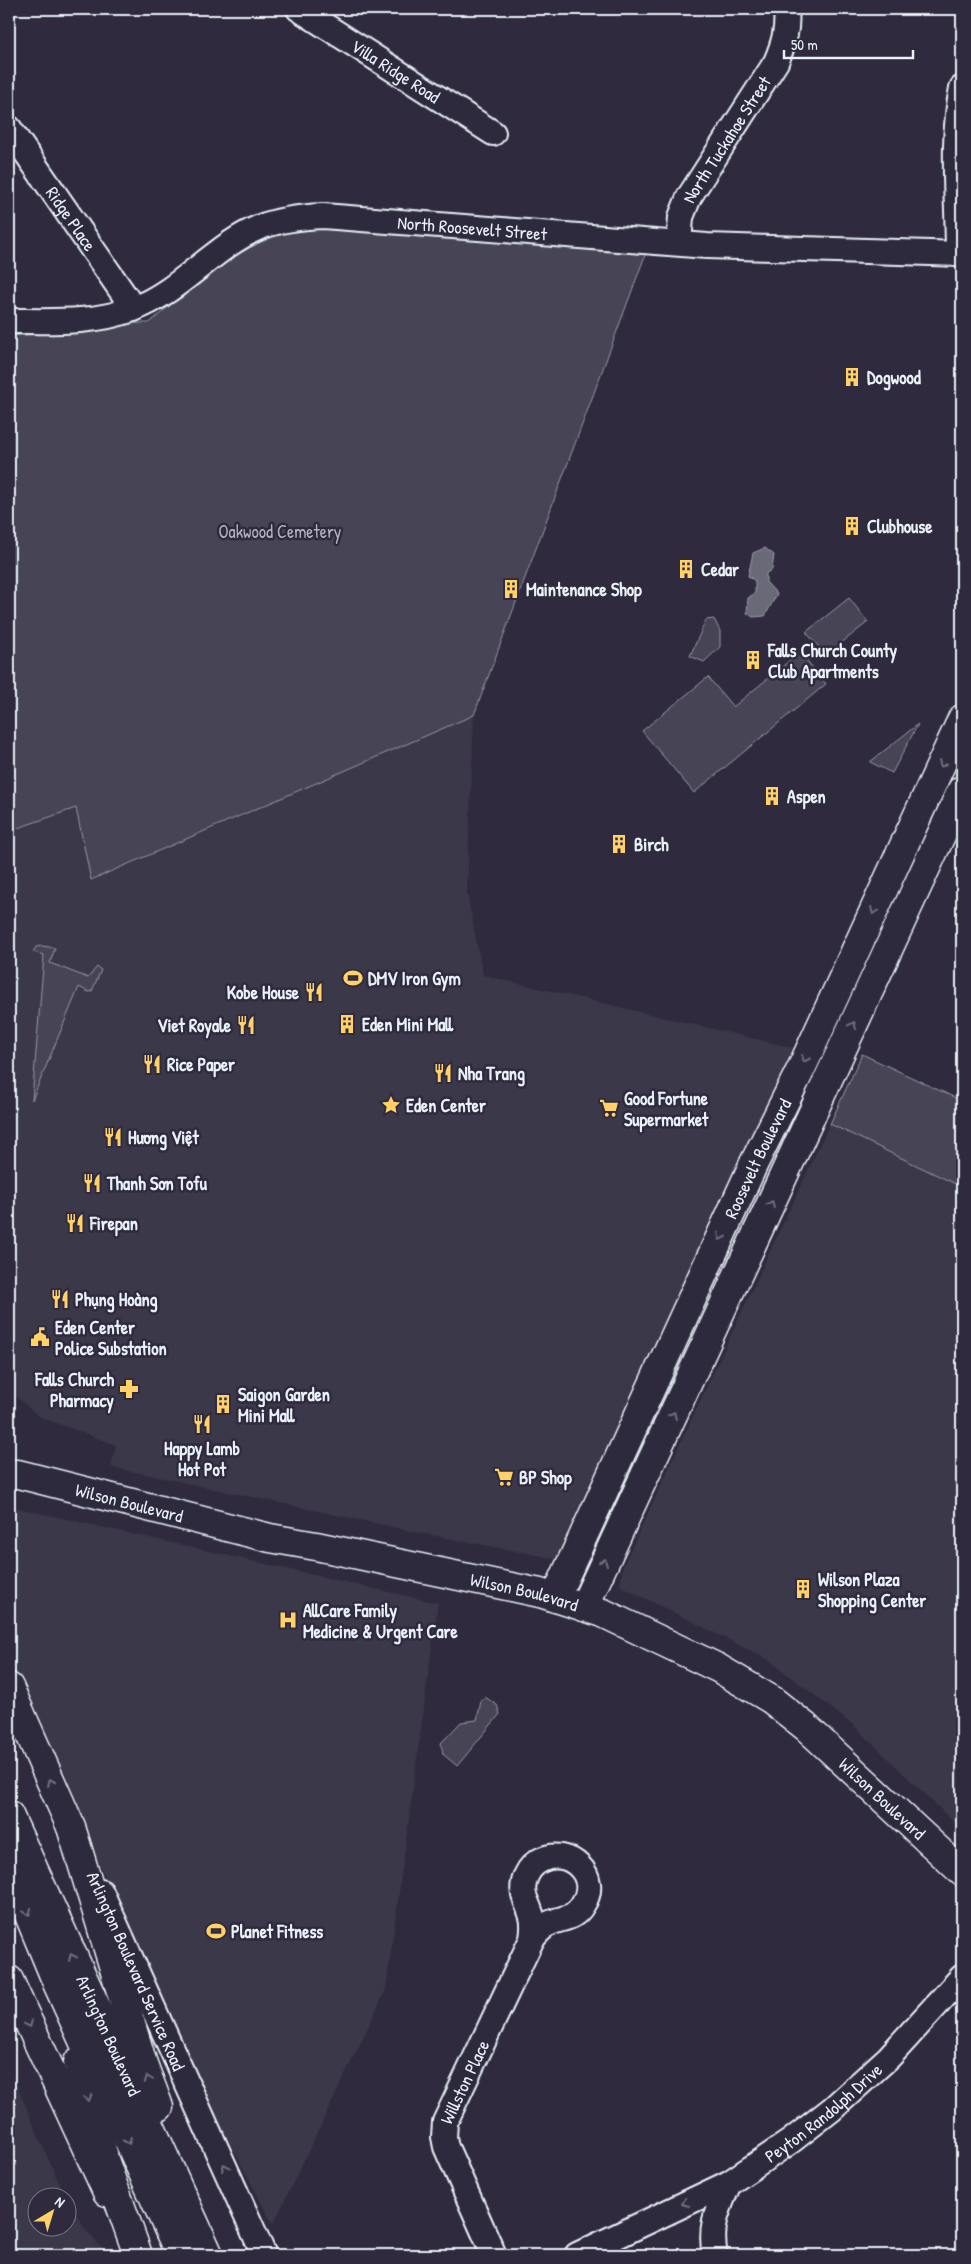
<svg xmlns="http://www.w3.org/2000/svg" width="971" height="2264" font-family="'Patrick Hand',sans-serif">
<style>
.built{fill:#3b3749;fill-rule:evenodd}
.green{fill:#464455;stroke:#979aa6}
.water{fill:#696978;stroke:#9c9fab}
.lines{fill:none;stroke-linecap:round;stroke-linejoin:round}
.minor-casing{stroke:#e8f1f8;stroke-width:28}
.major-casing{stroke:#e8f1f8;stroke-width:31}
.highway-casing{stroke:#e8f1f8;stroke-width:31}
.minor{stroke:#2f2a3d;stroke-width:24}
.major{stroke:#2f2a3d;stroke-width:28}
.highway{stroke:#2f2a3d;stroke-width:28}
.oneway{stroke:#70707e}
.labels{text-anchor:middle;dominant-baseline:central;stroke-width:5;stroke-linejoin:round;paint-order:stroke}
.street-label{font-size:18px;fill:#e8f1f8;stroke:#2f2a3d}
.poi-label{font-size:18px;font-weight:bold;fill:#e8f1f8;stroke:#2f2a3d;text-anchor:start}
.park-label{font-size:18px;fill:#afb4bf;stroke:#2f2a3d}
</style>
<rect width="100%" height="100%" fill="#2f2a3d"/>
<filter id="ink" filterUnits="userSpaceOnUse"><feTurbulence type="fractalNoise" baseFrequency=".02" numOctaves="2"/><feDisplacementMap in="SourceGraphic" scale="10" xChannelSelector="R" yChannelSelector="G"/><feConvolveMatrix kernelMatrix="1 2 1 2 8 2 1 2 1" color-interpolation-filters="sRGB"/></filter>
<g filter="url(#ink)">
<g class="built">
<polygon points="474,715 467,892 483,975 799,1049 604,1469 557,1559 425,1534 111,1467 116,1445 40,1417 9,1391 9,921 11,916 9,919 9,831 76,808 92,880"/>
<polygon points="862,1054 962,1101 962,1830 853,1725 769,1660 620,1586 623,1566"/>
<polygon points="9,1506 438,1603 386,1990 273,2225 194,2075 9,1663"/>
<path d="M9 2067 54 2172 85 2229 108 2255H9ZM68 2196V2226H38V2196Z"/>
</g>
<g class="green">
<path d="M319 227 646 253 474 715 91 880 76 808 9 831V336C38 334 66 333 95 331 114 329 130 322 149 323 198 283 253 230 319 227Z"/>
<polygon points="849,598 868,622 826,655 806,632"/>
<polygon points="714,619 720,631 720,647 704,662 690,656 706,620"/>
<polygon points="800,652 826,684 694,793 642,731 708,677 733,707"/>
<polygon points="918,724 892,773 870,762"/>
<polygon points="42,946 55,948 50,963 88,978 97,967 101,970 92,991 89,992 79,987 32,1100 44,955 33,952 36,947"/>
<polygon points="862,1054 962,1101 962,1187 830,1124"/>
<polygon points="802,1096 806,1098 695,1337 693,1337 690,1332 799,1098"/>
<polygon points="676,1359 687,1364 594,1561 589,1563 584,1556"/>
<polygon points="485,1697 497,1705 500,1714 457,1766 443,1754 441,1743 461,1722 477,1720 481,1701"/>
</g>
<polygon class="water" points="765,548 774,555 772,570 766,573 766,582 777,594 765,616 753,617 747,613 748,598 755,593 755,581 748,576 753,553"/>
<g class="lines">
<g class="minor-casing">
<g id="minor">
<path id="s1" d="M299 9 493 133"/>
<path id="s2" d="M9 128 134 309"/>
<path id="s3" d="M679 243 681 217 689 197 776 62C784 43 788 29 786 9"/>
<path d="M958 254C958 199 951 142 962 88"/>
<path id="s4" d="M9 321C50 321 93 324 133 309 180 292 214 246 260 227 281 219 301 217 323 216L707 246 962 254"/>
<polyline points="101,1892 264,2255"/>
<path id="s5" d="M494 2255 446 2147 444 2137 445 2122 532 1939C537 1933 541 1928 548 1924 562 1917 574 1920 583 1904 601 1876 569 1846 541 1860 528 1866 521 1882 524 1895 526 1902 530 1909 532 1917 534 1924 533 1932 532 1939"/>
<path id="s6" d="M577 2255 729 2183 791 2141 832 2109 889 2057 962 1977"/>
<path d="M715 2255C709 2226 718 2209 729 2183"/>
</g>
</g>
<g class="major-casing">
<g id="major">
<path id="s7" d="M9 1474H18L270 1538 316 1546 540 1593 603 1613 718 1668 772 1700 806 1727 962 1872"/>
<path id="s8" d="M555 1598 754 1163 802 1067 962 719"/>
<polyline points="584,1607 962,790"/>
<polyline points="9,1687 71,1827"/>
<polyline points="9,1980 107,2192"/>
</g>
</g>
<g class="highway-casing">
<g id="highway">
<path id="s9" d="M9 1815 209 2255"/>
<polyline points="71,1827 143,2064 159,2107"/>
<polyline points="9,1867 57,1983 180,2255"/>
<polyline points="78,2062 105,2162 138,2255"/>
</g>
</g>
<use href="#minor" class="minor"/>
<use href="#major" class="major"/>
<use href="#highway" class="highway"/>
</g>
<defs><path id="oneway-chevron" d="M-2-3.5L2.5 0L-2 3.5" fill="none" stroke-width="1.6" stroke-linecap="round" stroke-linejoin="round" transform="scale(1.25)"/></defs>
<g class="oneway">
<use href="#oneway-chevron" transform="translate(942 764) rotate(115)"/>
<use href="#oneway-chevron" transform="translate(874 911) rotate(115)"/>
<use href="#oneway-chevron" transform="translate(853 1025) rotate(-65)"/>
<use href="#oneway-chevron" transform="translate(805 1059) rotate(114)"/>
<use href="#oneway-chevron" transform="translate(771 1204) rotate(-65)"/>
<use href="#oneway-chevron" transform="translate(721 1237) rotate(115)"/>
<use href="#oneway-chevron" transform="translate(673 1415) rotate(-65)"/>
<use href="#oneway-chevron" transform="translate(604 1562) rotate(-65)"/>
<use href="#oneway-chevron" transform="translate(51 1782) rotate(-114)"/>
<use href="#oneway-chevron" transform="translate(28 1912) rotate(67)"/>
<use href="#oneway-chevron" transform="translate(72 1957) rotate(-114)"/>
<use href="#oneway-chevron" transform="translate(29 2024) rotate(65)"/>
<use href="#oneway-chevron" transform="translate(148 2079) rotate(-111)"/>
<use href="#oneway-chevron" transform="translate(88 2098) rotate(75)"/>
<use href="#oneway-chevron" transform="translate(128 2141) rotate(66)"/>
<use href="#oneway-chevron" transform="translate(225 2167) rotate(-114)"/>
<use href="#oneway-chevron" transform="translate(685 2203) rotate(155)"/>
</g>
</g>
<defs>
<g id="building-bare" transform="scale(1.5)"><path d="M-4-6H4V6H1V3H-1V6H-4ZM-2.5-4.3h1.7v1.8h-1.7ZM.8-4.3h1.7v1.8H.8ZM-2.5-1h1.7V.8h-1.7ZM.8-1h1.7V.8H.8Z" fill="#ffd166" stroke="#2f2a3d" stroke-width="2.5" paint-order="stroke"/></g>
<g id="stadium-bare" transform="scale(1.5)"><path d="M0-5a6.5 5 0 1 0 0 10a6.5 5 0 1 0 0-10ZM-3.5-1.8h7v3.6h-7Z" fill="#ffd166" stroke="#2f2a3d" stroke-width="2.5" paint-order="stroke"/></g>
<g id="restaurant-bare" transform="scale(1.5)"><path d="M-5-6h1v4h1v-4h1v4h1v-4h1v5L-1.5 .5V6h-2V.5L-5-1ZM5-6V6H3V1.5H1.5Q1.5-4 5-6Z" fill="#ffd166" stroke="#2f2a3d" stroke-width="2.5" paint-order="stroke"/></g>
<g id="sight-bare" transform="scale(1.5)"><path d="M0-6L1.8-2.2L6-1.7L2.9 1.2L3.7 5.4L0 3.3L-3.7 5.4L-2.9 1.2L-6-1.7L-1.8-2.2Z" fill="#ffd166" stroke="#2f2a3d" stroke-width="2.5" paint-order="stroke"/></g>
<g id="supermarket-bare" transform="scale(1.5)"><path d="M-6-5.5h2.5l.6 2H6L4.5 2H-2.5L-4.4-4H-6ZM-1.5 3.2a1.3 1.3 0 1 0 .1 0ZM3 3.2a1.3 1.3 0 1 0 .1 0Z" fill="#ffd166" stroke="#2f2a3d" stroke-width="2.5" paint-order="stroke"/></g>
<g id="civic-bare" transform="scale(1.5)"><path d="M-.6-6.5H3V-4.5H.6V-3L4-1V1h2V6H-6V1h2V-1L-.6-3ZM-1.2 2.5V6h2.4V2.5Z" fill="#ffd166" stroke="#2f2a3d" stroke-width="2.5" paint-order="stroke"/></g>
<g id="pharmacy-bare" transform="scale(1.5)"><path d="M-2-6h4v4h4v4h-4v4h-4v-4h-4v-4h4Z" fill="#ffd166" stroke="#2f2a3d" stroke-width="2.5" paint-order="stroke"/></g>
<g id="hospital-bare" transform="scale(1.5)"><path d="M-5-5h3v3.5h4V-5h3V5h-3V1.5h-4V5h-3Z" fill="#ffd166" stroke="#2f2a3d" stroke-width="2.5" paint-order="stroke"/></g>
</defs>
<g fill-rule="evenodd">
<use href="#building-bare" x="852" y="377"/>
<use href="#building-bare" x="852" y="526"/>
<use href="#building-bare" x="686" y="569"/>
<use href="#building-bare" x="511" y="589"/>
<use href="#building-bare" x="753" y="660"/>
<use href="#building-bare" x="772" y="796"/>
<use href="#building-bare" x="619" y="844"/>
<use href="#stadium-bare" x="353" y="978"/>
<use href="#restaurant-bare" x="314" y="992"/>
<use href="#building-bare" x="347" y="1024"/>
<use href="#restaurant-bare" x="246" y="1025"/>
<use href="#restaurant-bare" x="152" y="1064"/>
<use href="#restaurant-bare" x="443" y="1073"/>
<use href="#sight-bare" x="391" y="1105"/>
<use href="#supermarket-bare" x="609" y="1108"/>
<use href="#restaurant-bare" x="113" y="1137"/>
<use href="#restaurant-bare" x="92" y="1183"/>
<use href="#restaurant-bare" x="75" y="1223"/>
<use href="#restaurant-bare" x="60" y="1299"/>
<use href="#civic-bare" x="40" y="1337"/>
<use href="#pharmacy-bare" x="129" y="1389"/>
<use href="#building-bare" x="223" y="1404"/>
<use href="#restaurant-bare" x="202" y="1424"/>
<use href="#supermarket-bare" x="504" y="1477"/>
<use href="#building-bare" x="803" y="1589"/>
<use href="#hospital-bare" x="288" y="1620"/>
<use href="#stadium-bare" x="216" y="1931"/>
</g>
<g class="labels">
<g class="street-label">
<text stroke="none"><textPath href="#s1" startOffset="115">Villa Ridge Road</textPath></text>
<text stroke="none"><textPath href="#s3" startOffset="116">North Tuckahoe Street</textPath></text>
<text stroke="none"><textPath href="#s2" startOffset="110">Ridge Place</textPath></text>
<text stroke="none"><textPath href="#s4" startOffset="491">North Roosevelt Street</textPath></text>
<text stroke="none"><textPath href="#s8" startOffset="484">Roosevelt Boulevard</textPath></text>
<text stroke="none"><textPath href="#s7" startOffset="124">Wilson Boulevard</textPath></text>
<text stroke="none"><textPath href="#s7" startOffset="529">Wilson Boulevard</textPath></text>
<text stroke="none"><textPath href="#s7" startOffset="949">Wilson Boulevard</textPath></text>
<text transform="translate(136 1971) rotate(66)">Arlington Boulevard Service Road</text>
<text stroke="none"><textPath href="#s9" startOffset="242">Arlington Boulevard</textPath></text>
<text stroke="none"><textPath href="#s5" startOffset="188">Willston Place</textPath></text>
<text stroke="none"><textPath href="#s6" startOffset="286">Peyton Randolph Drive</textPath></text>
</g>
<g class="poi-label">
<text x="867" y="377">Dogwood</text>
<text x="867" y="526">Clubhouse</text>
<text x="701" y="569">Cedar</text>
<text x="526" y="589">Maintenance Shop</text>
<text x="768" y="650">Falls Church County<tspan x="768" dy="21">Club Apartments</tspan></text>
<text x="787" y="796">Aspen</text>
<text x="634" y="844">Birch</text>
<text x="368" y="978">DMV Iron Gym</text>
<text x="299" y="992" text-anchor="end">Kobe House</text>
<text x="362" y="1024">Eden Mini Mall</text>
<text x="231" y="1025" text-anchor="end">Viet Royale</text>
<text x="167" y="1064">Rice Paper</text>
<text x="458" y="1073">Nha Trang</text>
<text x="624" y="1098">Good Fortune<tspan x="624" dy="21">Supermarket</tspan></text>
<text x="406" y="1105">Eden Center</text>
<text x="128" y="1137">Hương Việt</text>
<text x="107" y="1183">Thanh Sơn Tofu</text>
<text x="90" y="1223">Firepan</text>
<text x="75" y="1299">Phụng Hoàng</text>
<text x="55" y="1327">Eden Center<tspan x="55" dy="21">Police Substation</tspan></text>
<text x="114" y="1379" text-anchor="end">Falls Church<tspan x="114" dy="21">Pharmacy</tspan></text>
<text x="238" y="1394">Saigon Garden<tspan x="238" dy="21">Mini Mall</tspan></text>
<text x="202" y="1448" text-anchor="middle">Happy Lamb<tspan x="202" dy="21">Hot Pot</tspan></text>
<text x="519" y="1477">BP Shop</text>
<text x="818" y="1579">Wilson Plaza<tspan x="818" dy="21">Shopping Center</tspan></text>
<text x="303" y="1610">AllCare Family<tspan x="303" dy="21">Medicine &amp; Urgent Care</tspan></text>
<text x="231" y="1931">Planet Fitness</text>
</g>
<g class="park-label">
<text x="280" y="531">Oakwood Cemetery</text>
</g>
</g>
<rect width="971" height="2264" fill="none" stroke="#2f2a3d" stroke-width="30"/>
<rect x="15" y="15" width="941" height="2234" fill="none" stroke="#e8f1f8" stroke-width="2" filter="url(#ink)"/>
<g transform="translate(52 2212) rotate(38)"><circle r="24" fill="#2f2a3d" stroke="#797a88"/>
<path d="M0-4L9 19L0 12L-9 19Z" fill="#ffd166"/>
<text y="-8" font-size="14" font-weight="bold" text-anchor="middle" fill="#e8f1f8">N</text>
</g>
<path d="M784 50v8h129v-8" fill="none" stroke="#e8f1f8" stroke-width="2.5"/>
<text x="791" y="50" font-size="15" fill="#e8f1f8" stroke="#2f2a3d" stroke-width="4" paint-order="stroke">50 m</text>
</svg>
